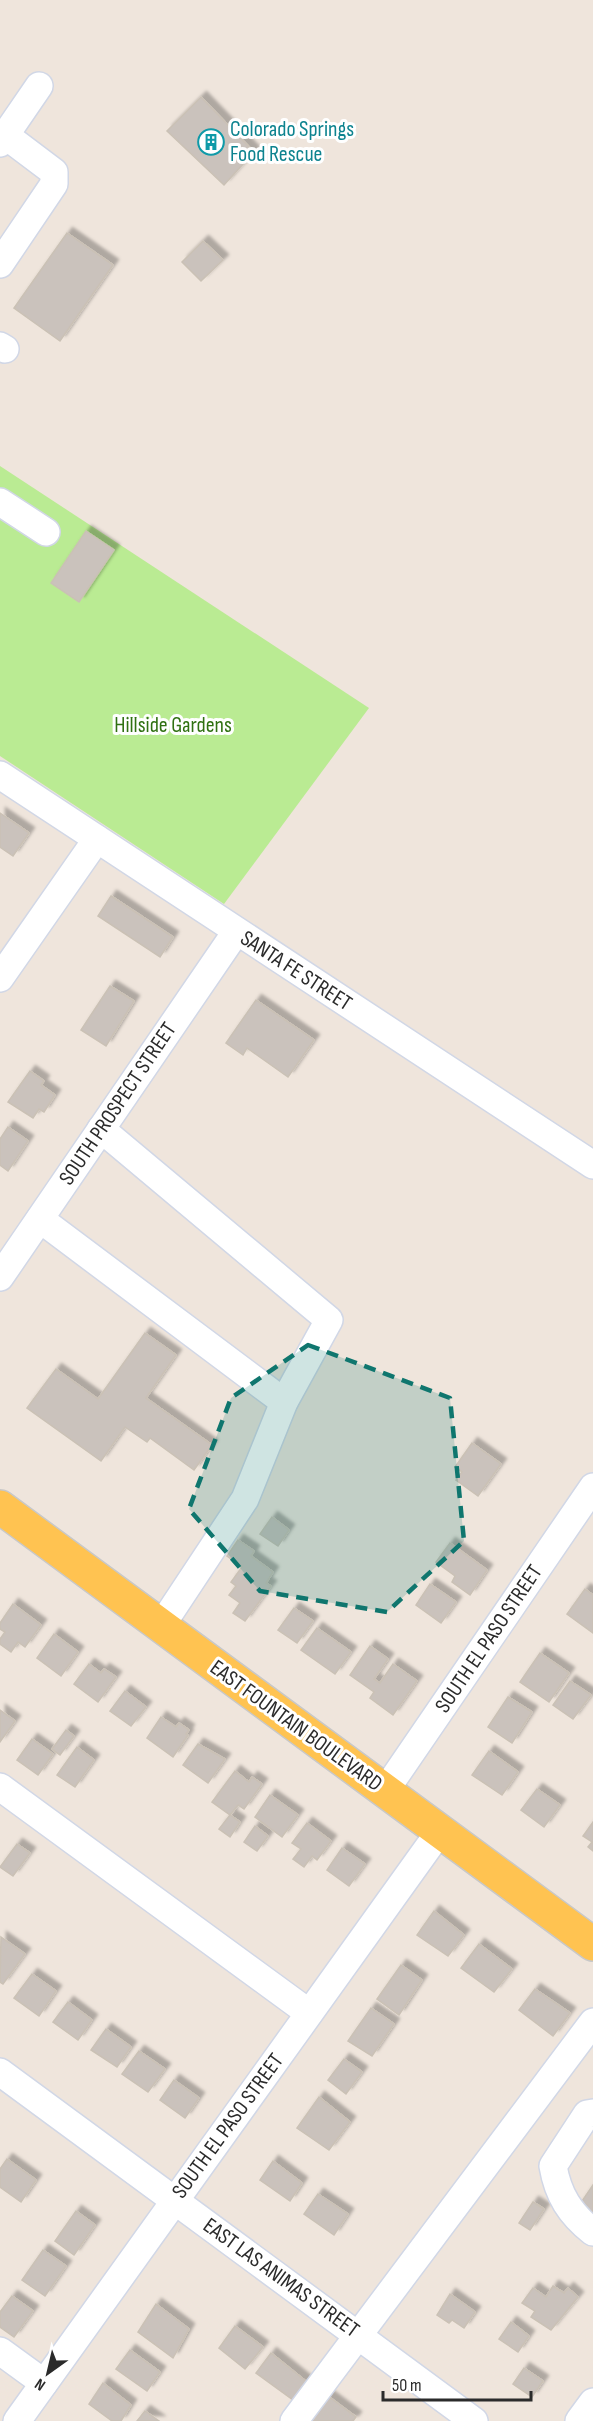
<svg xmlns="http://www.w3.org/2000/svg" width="593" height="2421" font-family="'Sofia Sans Condensed',sans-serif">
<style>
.green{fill:#baeb93}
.building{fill:#cac2bc;stroke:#cac1b5;stroke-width:1.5;filter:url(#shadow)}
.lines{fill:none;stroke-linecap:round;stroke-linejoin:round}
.minor-casing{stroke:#d1d7e6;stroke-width:30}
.major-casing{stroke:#c8c8c8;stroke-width:36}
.minor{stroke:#fff;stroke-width:27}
.major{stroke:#ffc351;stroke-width:33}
.marked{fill:#0f766e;fill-opacity:0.2;stroke:#0f766e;stroke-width:4.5;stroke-dasharray:12 8;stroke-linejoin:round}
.labels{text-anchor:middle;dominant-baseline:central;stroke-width:6;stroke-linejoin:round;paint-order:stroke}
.culture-label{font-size:22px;fill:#0d838f;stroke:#fff;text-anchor:start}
.park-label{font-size:22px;fill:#307112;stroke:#fff}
.street-label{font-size:22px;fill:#2b2b2b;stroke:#fff}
</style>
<defs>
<filter id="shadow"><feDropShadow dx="5.5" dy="-5.5" stdDeviation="1.5" flood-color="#0004"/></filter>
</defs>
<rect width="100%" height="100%" fill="#efe5dc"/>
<polygon class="green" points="0,466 369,708 224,904 0,756"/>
<g class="building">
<polygon points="201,97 254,152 224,185 167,131"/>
<polygon points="67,233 113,265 60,341 14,308"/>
<polygon points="203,241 223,260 201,281 182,262"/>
<polygon points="86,531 114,550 79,602 51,583"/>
<polygon points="0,813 29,833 13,856 0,847"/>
<polygon points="111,896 173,937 160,957 98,916"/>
<polygon points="110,986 134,1001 106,1046 81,1030"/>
<polygon points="256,1000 314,1040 288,1077 247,1048 243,1055 226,1043"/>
<polygon points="30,1071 44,1081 41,1085 55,1095 44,1112 39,1109 33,1118 8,1102"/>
<polygon points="8,1127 28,1141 8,1171 0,1165 0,1139"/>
<polygon points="145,1333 176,1355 146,1398 212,1445 194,1470 150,1438 147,1442 125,1427 101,1461 27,1408 56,1369 98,1399"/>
<polygon points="472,1443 501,1464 478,1496 456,1480 462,1472 455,1467"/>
<polygon points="272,1517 289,1530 278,1546 260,1534"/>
<polygon points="238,1540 254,1551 251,1556 273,1572 266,1583 271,1586 245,1621 233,1613 240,1603 229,1595 236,1586 231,1582 242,1567 227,1556"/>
<polygon points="450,1543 487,1570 470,1595 452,1582 455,1576 436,1562"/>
<polygon points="430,1584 456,1602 441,1623 416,1605"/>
<polygon points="585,1589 593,1595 593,1633 567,1614"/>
<polygon points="13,1604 41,1625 25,1647 18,1642 11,1652 0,1644 0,1639 5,1632 0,1629 0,1623"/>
<polygon points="294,1608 313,1621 297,1643 278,1630"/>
<polygon points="317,1628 351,1652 335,1674 301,1650"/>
<polygon points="54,1634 78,1652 61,1676 37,1658"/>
<polygon points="370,1646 388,1659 374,1679 380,1683 393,1664 417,1681 393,1715 370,1698 374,1692 350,1675"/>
<polygon points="540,1653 569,1673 549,1702 520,1682"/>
<polygon points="89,1664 101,1673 104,1669 116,1677 98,1702 74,1684"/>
<polygon points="570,1681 591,1695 573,1719 553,1705"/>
<polygon points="125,1691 146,1707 131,1726 110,1711"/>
<polygon points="508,1697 532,1712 512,1743 488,1727"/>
<polygon points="0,1710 15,1721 0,1742"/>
<polygon points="161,1717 176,1727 179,1723 189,1730 186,1734 188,1735 173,1757 147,1738"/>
<polygon points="66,1730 74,1736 60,1755 52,1749"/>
<polygon points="32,1739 53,1754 38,1775 17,1760"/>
<polygon points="198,1744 225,1759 208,1783 183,1765"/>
<polygon points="77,1747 94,1760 75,1787 57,1775"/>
<polygon points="489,1751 518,1772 502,1795 472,1775"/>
<polygon points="235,1771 249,1782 252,1777 262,1784 244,1809 238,1805 230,1815 212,1802"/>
<polygon points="537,1789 560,1805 544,1827 521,1810"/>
<polygon points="270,1795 298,1815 282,1837 255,1817"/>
<polygon points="230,1815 240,1822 230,1837 219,1829"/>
<polygon points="593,1822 593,1851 588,1847 592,1842 583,1836"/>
<polygon points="307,1823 331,1841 317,1860 312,1856 304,1867 293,1859 301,1849 292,1843"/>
<polygon points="255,1826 268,1836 257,1851 244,1842"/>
<polygon points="17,1844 30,1853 13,1876 0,1867"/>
<polygon points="342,1848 365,1864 349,1886 327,1870"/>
<polygon points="434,1911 464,1935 448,1956 417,1935"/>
<polygon points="1,1937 25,1954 3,1984 0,1982"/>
<polygon points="479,1944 512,1969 494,1992 461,1968"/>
<polygon points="401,1965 422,1980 399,2015 377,1999"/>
<polygon points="32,1974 56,1991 39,2016 14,1998"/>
<polygon points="535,1989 570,2013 553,2036 519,2010"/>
<polygon points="68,2002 92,2020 78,2040 53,2022"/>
<polygon points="371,2008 394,2024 372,2056 348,2041"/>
<polygon points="106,2029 131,2047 117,2067 91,2050"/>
<polygon points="139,2051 165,2069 148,2092 122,2074"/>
<polygon points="344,2059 362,2072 346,2094 328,2080"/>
<polygon points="174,2080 199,2098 185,2118 160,2100"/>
<polygon points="319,2097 350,2122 329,2150 297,2128"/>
<polygon points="7,2159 36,2180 21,2202 0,2187 0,2169"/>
<polygon points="273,2161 302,2183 290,2201 260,2180"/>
<polygon points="593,2185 593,2218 578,2207"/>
<polygon points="318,2194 348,2214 334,2235 304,2214"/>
<polygon points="533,2202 544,2209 530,2230 519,2223"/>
<polygon points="76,2211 95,2225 74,2255 55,2241"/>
<polygon points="43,2250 66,2266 45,2296 22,2280"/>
<polygon points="553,2286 564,2293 568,2288 578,2297 551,2330 531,2317 535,2311 522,2303 533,2288 546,2297"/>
<polygon points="450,2294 475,2312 464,2328 452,2320 449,2323 437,2315"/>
<polygon points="12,2296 33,2311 14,2337 0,2327 0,2312"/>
<polygon points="156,2304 189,2329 173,2358 138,2332"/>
<polygon points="511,2322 529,2336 518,2352 499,2339"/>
<polygon points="235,2326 263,2347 245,2369 219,2348"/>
<polygon points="130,2350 160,2372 147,2391 116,2369"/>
<polygon points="271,2353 307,2382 293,2400 256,2373"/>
<polygon points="524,2368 543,2381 532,2397 513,2384"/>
<polygon points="103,2383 131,2405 121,2421 112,2421 89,2404"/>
<polygon points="328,2396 356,2417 353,2421 311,2421"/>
<polygon points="145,2411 159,2421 137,2421"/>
</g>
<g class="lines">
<g class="minor-casing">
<g id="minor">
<polyline points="0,143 39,86"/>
<polyline points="0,264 54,184 54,172 5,135"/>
<polyline points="0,346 5,349"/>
<polyline points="0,502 46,532"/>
<polyline points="0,775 593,1165"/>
<polyline points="0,978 97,839"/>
<polyline points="101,1129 329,1320 284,1402 245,1499 161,1626"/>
<polyline points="40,1219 284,1402"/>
<polyline points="0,1277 236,932"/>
<polyline points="0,1787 309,2013"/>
<polyline points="385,1791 593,1487"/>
<polyline points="0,2072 474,2421"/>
<path d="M593 2113 587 2114 553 2166C558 2195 570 2214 593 2232"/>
<polyline points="0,2351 44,2383"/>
<polyline points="17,2421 440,1831"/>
<polyline points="294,2421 593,2022"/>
<polyline points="579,2421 593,2402"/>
</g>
</g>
<g class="major-casing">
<polyline id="major" points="0,1507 593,1944"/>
</g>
<use href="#minor" class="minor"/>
<use href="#major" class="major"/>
</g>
<path class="marked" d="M308 1345 450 1398 464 1541 387 1612 260 1591 189 1509 231 1398Z"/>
<defs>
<g id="building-ring" transform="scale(1.35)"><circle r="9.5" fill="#fff" stroke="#0f9aa8" stroke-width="1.5"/><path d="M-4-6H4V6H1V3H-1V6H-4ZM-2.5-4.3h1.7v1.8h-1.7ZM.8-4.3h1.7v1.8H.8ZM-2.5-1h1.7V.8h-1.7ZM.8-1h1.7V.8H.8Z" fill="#0f9aa8"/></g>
</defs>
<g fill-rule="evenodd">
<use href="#building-ring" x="211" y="142"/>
</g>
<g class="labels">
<g class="culture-label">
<text x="230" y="129">Colorado Springs<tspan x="230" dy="25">Food Rescue</tspan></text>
</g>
<g class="park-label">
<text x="173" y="725">Hillside Gardens</text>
</g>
<g class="street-label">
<text transform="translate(296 971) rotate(33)">SANTA FE STREET</text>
<text transform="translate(118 1104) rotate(-56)">SOUTH PROSPECT STREET</text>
<text transform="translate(489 1639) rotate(-56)">SOUTH EL PASO STREET</text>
<text transform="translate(296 1726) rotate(36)">EAST FOUNTAIN BOULEVARD</text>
<text transform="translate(228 2126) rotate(-54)">SOUTH EL PASO STREET</text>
<text transform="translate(281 2278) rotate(36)">EAST LAS ANIMAS STREET</text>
</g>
</g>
<g transform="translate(48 2373) rotate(214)" stroke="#ffffff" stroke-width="4.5" paint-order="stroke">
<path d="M0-4.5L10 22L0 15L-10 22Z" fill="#2b2b2b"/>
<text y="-9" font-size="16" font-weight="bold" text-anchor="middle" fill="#2b2b2b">N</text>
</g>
<path d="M383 2391v9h148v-9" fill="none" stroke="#2b2b2b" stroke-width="3"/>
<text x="392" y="2391" font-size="18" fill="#2b2b2b" stroke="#ffffff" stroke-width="4.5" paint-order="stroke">50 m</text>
</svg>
